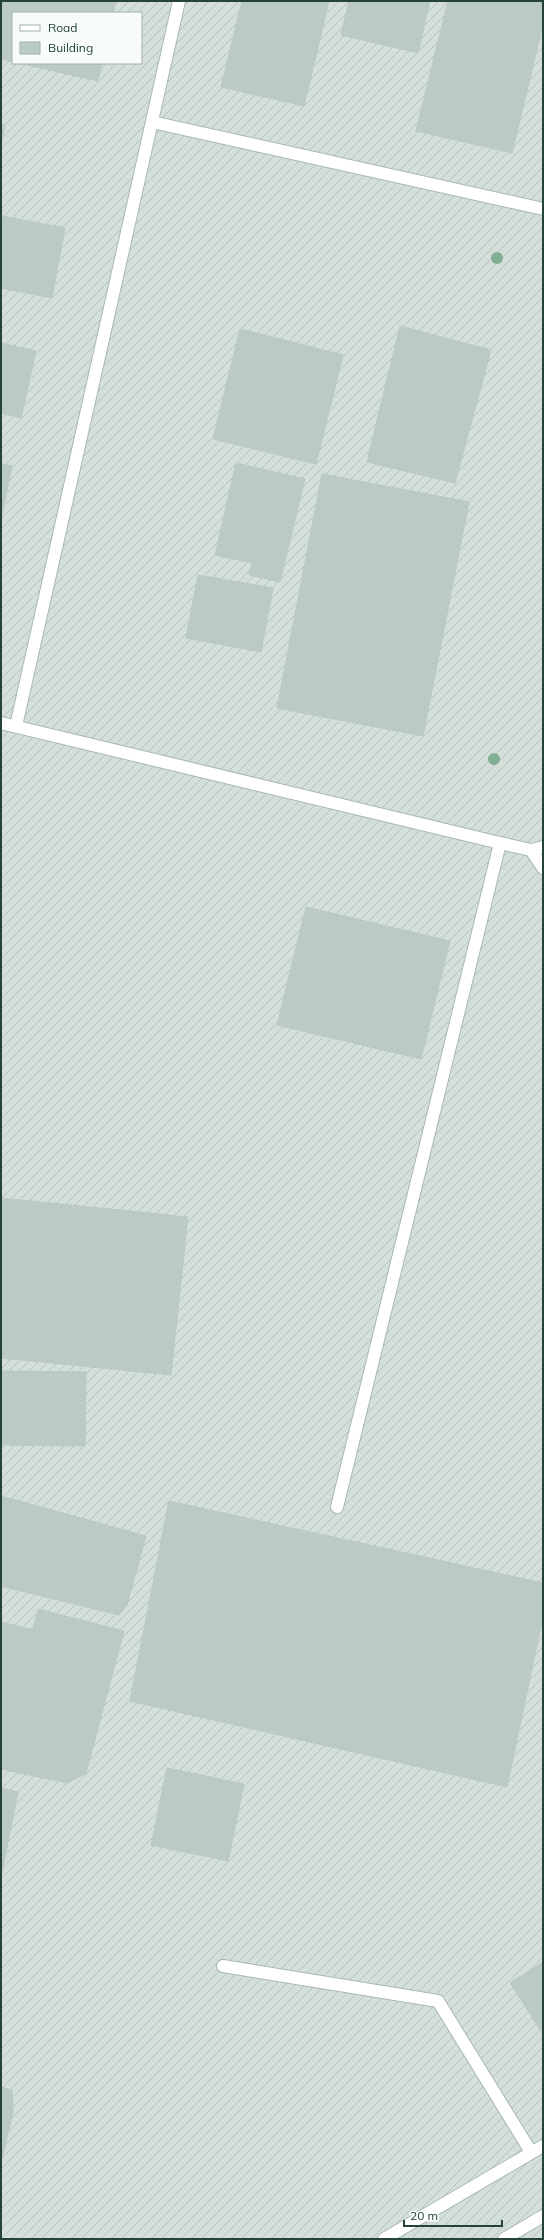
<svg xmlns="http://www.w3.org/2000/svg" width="544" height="2240" font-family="Mulish,sans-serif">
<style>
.industrial{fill:url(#industrial-furrows);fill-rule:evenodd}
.building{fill:#bbcac4;stroke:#b8c9c2}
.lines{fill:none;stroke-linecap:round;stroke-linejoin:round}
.service-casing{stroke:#a8b8b2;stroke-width:14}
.tertiary-casing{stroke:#a8b8b2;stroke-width:14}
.service{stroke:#fff;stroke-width:12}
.tertiary{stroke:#fff;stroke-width:12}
.tree{fill:#80af93}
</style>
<defs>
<pattern id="industrial-furrows" width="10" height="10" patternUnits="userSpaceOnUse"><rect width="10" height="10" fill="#d4dfda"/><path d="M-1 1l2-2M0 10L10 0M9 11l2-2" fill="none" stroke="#b6c1bc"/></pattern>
</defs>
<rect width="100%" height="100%" fill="#e6efeb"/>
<path class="industrial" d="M1 1H543V2239H1ZM13 13H141V63H13Z"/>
<g class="building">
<polygon points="1,1 116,1 113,13 13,13 13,62 1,59"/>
<polygon points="242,1 329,1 304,106 221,87"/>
<polygon points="349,1 430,1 418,53 341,35"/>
<polygon points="448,1 543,1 543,24 512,153 416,131"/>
<polygon points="19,63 102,63 98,81"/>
<polygon points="1,124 5,125 1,146"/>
<polygon points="1,216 65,228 52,298 1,288"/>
<polygon points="400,326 491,350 455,483 367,462"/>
<polygon points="240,329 343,355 316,464 213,439"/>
<polygon points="1,343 36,351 21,418 1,413"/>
<polygon points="236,463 305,479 280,582 249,575 252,563 215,555"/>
<polygon points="1,464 12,466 1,520"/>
<polygon points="322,474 469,502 423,736 277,708"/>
<polygon points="198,575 273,588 261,652 186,638"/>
<polygon points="306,907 450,941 421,1059 277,1025"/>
<polygon points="1,1198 188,1217 171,1375 1,1358"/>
<polygon points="1,1371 86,1372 85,1446 1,1445"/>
<polygon points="1,1496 146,1536 127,1605 119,1615 1,1586"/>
<polygon points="169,1501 543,1583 543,1617 507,1787 130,1701"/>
<polygon points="38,1609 124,1631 86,1773 67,1783 1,1769 1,1622 33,1630"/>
<polygon points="167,1768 244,1784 228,1861 151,1845"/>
<polygon points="1,1788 18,1792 1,1877"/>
<polygon points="543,1962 543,2034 510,1983"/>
<polygon points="1,2087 12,2090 13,2112 1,2163"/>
</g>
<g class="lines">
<g class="service-casing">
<g id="service">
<polyline points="152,122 543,209"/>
<polyline points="16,726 179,1"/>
<polyline points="337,1507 500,843"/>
<polyline points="223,1966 438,2001 531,2152"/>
</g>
</g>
<g class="tertiary-casing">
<g id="tertiary">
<polyline points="1,723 500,843 531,850 543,847"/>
<polyline points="531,850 543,868"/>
<polyline points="384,2239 543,2146"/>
<polyline points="504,2239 543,2216"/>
</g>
</g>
<use href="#service" class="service"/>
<use href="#tertiary" class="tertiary"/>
</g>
<g class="tree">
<circle cx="497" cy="258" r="6"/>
<circle cx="494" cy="759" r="6"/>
</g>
<rect width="544" height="2240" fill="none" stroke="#24423a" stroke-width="4"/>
<rect x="12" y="12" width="130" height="52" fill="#f7fbf9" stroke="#a3b1ad"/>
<rect x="20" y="25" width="20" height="6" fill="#ffffff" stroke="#a3b1ad"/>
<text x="48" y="32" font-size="12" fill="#24423a">Road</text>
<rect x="20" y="42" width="20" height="12" fill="#bbcac4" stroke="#a3b1ad"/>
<text x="48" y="52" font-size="12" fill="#24423a">Building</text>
<path d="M404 2220v6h98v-6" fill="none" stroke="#24423a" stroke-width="2"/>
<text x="410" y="2220" font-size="12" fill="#24423a" stroke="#f7fbf9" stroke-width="3" paint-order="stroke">20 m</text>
</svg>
